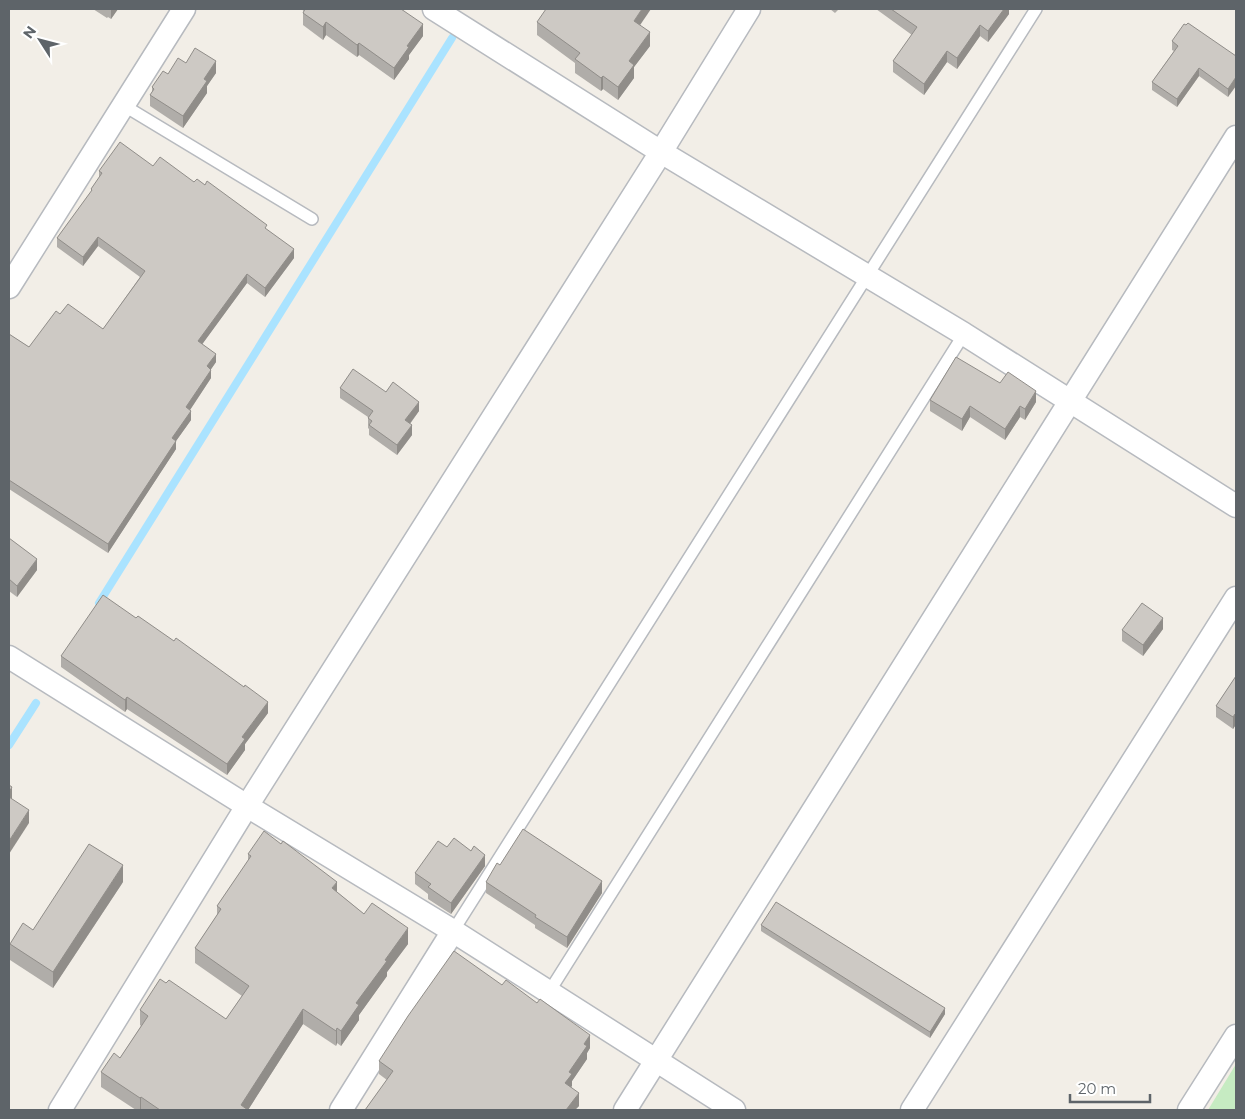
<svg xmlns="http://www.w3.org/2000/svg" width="1245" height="1119" font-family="Montserrat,sans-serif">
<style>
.green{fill:#c6ebc2}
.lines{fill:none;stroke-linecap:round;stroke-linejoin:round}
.stream{stroke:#aae3ff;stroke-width:8}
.lane-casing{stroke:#b7babf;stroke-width:14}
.street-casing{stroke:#b7babf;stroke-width:25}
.lane{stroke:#fff;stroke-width:11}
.street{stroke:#fff;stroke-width:22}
.wall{fill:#b0ada9}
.shaded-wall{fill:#908d89}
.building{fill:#cdc9c4;stroke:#908d89}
</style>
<rect width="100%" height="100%" fill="#f2eee7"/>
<polygon class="green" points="1236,1064 1236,1110 1208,1110"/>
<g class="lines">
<g class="stream">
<polyline points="99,603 452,38"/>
<polyline points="9,745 36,703"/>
</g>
<g class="lane-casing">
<g id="lane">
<polyline points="123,105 312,219"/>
<polyline points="453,931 1036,9"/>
<polyline points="549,992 964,334"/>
</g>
</g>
<g class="street-casing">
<g id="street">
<polyline points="434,9 661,152 964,334 1236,506"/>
<polyline points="9,287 184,9"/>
<polyline points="9,657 247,806 453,931 734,1110"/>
<polyline points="60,1110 247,806 661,152 749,9"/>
<polyline points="341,1110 453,931"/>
<polyline points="625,1110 1236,137"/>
<polyline points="912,1110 1236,598"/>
<polyline points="1189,1110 1236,1036"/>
</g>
</g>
<use href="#lane" class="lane"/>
<use href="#street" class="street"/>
</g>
<g class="wall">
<polygon points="93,9 118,9 111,19 108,17 107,18"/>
<polygon points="301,9 401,9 423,36 409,55 409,59 394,80 359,55 357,57 326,35 323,40 303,25 303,13 304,11"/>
<polygon points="830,9 839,9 835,13"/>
<polygon points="876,9 1009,9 1009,14 988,42 980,36 957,69 947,62 924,95 893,72 893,61 912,35"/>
<polygon points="537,22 640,25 650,46 634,67 634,78 618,100 603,89 601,91 575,73 575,63 537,35"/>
<polygon points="1172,41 1236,56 1228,97 1199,76 1177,107 1152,90 1152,82 1174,51 1172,50"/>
<polygon points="186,63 216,73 207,86 207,93 183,128 150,106 150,95 152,92 152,87 168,74"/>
<polygon points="153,166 194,182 267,230 294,258 265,297 247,283 202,344 216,362 211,369 211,378 190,410 191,420 176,441 176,449 108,553 9,489 9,334 29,347 60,314 103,329 140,277 98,246 83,266 57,247 57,238 91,192 91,189 99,178 99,171"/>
<polygon points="1000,383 1036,402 1025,420 1020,417 1005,440 970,417 962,431 930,411 930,400"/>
<polygon points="340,388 386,392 419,411 410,424 412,435 397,455 369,435 369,429 368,428 368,417 340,398"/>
<polygon points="9,538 37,570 17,597 9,591"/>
<polygon points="1163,629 1143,656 1122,641 1122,630"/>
<polygon points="61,656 268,713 245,744 245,750 227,775 127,709 125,712 61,667"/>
<polygon points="1236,676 1236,726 1235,726 1233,729 1216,717 1216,706"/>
<polygon points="447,847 485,866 451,914 428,899 428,894 415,884 415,873"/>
<polygon points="248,854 337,892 364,914 408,944 387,972 387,976 359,1015 359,1020 341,1046 337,1043 336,1046 303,1024 248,1110 136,1110 101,1087 101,1072 120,1058 141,1026 140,1025 140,1010 226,1019 242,996 195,963 195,948 217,915 217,906 248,861"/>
<polygon points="500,865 602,893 567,948 535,928 535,925 486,893 486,882"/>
<polygon points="123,882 53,988 10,960 10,944 33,930"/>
<polygon points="761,925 945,1014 930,1038 761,931"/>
<polygon points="590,1048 587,1053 587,1059 572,1081 571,1087 579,1106 575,1110 365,1110 387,1080 379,1074 379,1061"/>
</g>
<g class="shaded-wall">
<polygon points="111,9 118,9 111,19"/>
<polygon points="642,9 651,9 634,34 634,21"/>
<polygon points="1004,9 1009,9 1009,14 988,42 988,31"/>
<polygon points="326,22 326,35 323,40 323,27"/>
<polygon points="423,24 423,36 409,55 409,59 394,80 394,68 407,46"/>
<polygon points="980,25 980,36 957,69 957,58"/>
<polygon points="650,32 650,46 634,67 634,78 618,100 618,87 629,61"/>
<polygon points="359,43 359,55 357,57 357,45"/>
<polygon points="947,51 947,62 924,95 924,84"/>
<polygon points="216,61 216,73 207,86 207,93 183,128 183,116 204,79"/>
<polygon points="1199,68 1199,76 1177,107 1177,99"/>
<polygon points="603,76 603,89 601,91 601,78"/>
<polygon points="1236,77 1236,86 1228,97 1228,89"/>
<polygon points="98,237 98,246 83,266 83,257"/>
<polygon points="294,249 294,258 265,297 265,288"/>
<polygon points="247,274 247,283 198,350 198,341"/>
<polygon points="216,354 216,362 207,375 207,366"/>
<polygon points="211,370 211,378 186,416 186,407"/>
<polygon points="1036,391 1036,402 1025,420 1025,409"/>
<polygon points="419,402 419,411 405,430 405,420"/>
<polygon points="970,406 970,417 962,431 962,419"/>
<polygon points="1020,406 1020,417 1005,440 1005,429"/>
<polygon points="191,411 191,420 176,441 176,449 108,553 108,544 172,438"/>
<polygon points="412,425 412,435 397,455 397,445"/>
<polygon points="37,559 37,570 17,597 17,586"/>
<polygon points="1163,618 1163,629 1143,656 1143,645"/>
<polygon points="127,697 127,709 125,712 125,700"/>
<polygon points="268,702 268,713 245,744 245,750 227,775 227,764 242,737"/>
<polygon points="1235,714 1235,726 1233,729 1233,717"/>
<polygon points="12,787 12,800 9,804 9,792"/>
<polygon points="29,810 29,823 9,854 9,841"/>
<polygon points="485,855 485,866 451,914 451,903"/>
<polygon points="123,865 123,882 53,988 53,972"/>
<polygon points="602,881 602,893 567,948 567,937"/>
<polygon points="337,882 337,897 332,888"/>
<polygon points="408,928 408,944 387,972 387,976 359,1015 359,1020 341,1046 341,1031 356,1003 385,960"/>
<polygon points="945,1008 945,1014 930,1038 930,1032"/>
<polygon points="303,1009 303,1024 248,1110 241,1105"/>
<polygon points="337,1028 337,1043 336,1046 336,1031"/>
<polygon points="590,1035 590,1048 587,1053 587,1059 572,1081 572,1086 565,1096 565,1083 569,1072 584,1044"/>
<polygon points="579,1093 579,1106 575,1110 566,1110"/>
<polygon points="141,1097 141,1110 140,1110 140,1098"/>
</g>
<g class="building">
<polygon points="305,9 401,9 423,24 407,46 409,47 394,68 359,43 357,45 326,22 323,27 303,13"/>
<polygon points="546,9 642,9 634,21 650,32 629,61 634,65 618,87 603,76 601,78 575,59 580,53 537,22"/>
<polygon points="891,9 1004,9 988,31 980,25 957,58 947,51 924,84 893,61 917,27"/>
<polygon points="1188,23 1236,56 1236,77 1228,89 1199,68 1177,99 1152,82 1178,46 1172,41 1184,24 1186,25"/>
<polygon points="195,48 216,61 204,79 207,81 183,116 150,95 154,89 152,87 163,71 168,74 178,58 186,63"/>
<polygon points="120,142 153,166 160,157 194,182 197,179 205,185 207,181 267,225 265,228 294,249 265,288 247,274 198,341 216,354 207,366 211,370 186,407 191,411 172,438 176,441 108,544 9,480 9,334 29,347 56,311 60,314 68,304 103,329 145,271 98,237 83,257 57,238 92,190 91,189 102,173 99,171"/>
<polygon points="956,357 1000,383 1008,372 1036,391 1025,409 1020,406 1005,429 970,406 962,419 930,400"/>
<polygon points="353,369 386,392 393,382 419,402 405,420 412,425 397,445 369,425 372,421 368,418 373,411 340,388"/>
<polygon points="9,538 37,559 17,586 9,579"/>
<polygon points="103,595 136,618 138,616 174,641 176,638 244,687 245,685 268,702 242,737 245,739 227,764 127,697 125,700 61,656"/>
<polygon points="1142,603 1163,618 1143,645 1122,630"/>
<polygon points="1236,676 1236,715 1235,714 1233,717 1216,706"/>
<polygon points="9,785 12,787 9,792"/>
<polygon points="9,797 29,810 9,841"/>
<polygon points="523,829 602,881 567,937 535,917 536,915 486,882 497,863 500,865"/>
<polygon points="264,831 281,844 283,841 337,882 332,888 364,914 372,903 408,928 385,960 387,961 356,1003 359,1005 341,1031 337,1028 336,1031 303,1009 241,1105 248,1110 160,1110 141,1097 140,1098 101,1072 114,1053 120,1058 148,1016 140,1010 160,979 166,983 169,980 226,1019 249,986 195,948 221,909 217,906 251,856 248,854"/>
<polygon points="454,838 471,851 474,846 485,855 451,903 428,887 431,884 415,873 438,841 447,847"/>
<polygon points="89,844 123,865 53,972 10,944 23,923 33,930"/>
<polygon points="776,902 945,1008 930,1032 761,925"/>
<polygon points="454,951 502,985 506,980 537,1003 540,999 590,1035 584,1044 587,1046 569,1072 572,1074 565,1083 579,1093 566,1110 365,1110 393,1071 379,1061 408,1016"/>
</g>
<rect width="1245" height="1119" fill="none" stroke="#5e6469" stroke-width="20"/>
<g transform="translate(40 40) rotate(306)" stroke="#ffffff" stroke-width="4" paint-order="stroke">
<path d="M0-4L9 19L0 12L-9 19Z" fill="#5e6469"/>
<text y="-8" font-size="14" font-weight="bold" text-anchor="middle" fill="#5e6469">N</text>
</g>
<path d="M1070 1094v8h80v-8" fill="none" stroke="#5e6469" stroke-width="2.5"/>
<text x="1078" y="1094" font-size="15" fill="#5e6469" stroke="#ffffff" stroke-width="4" paint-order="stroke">20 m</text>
</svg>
